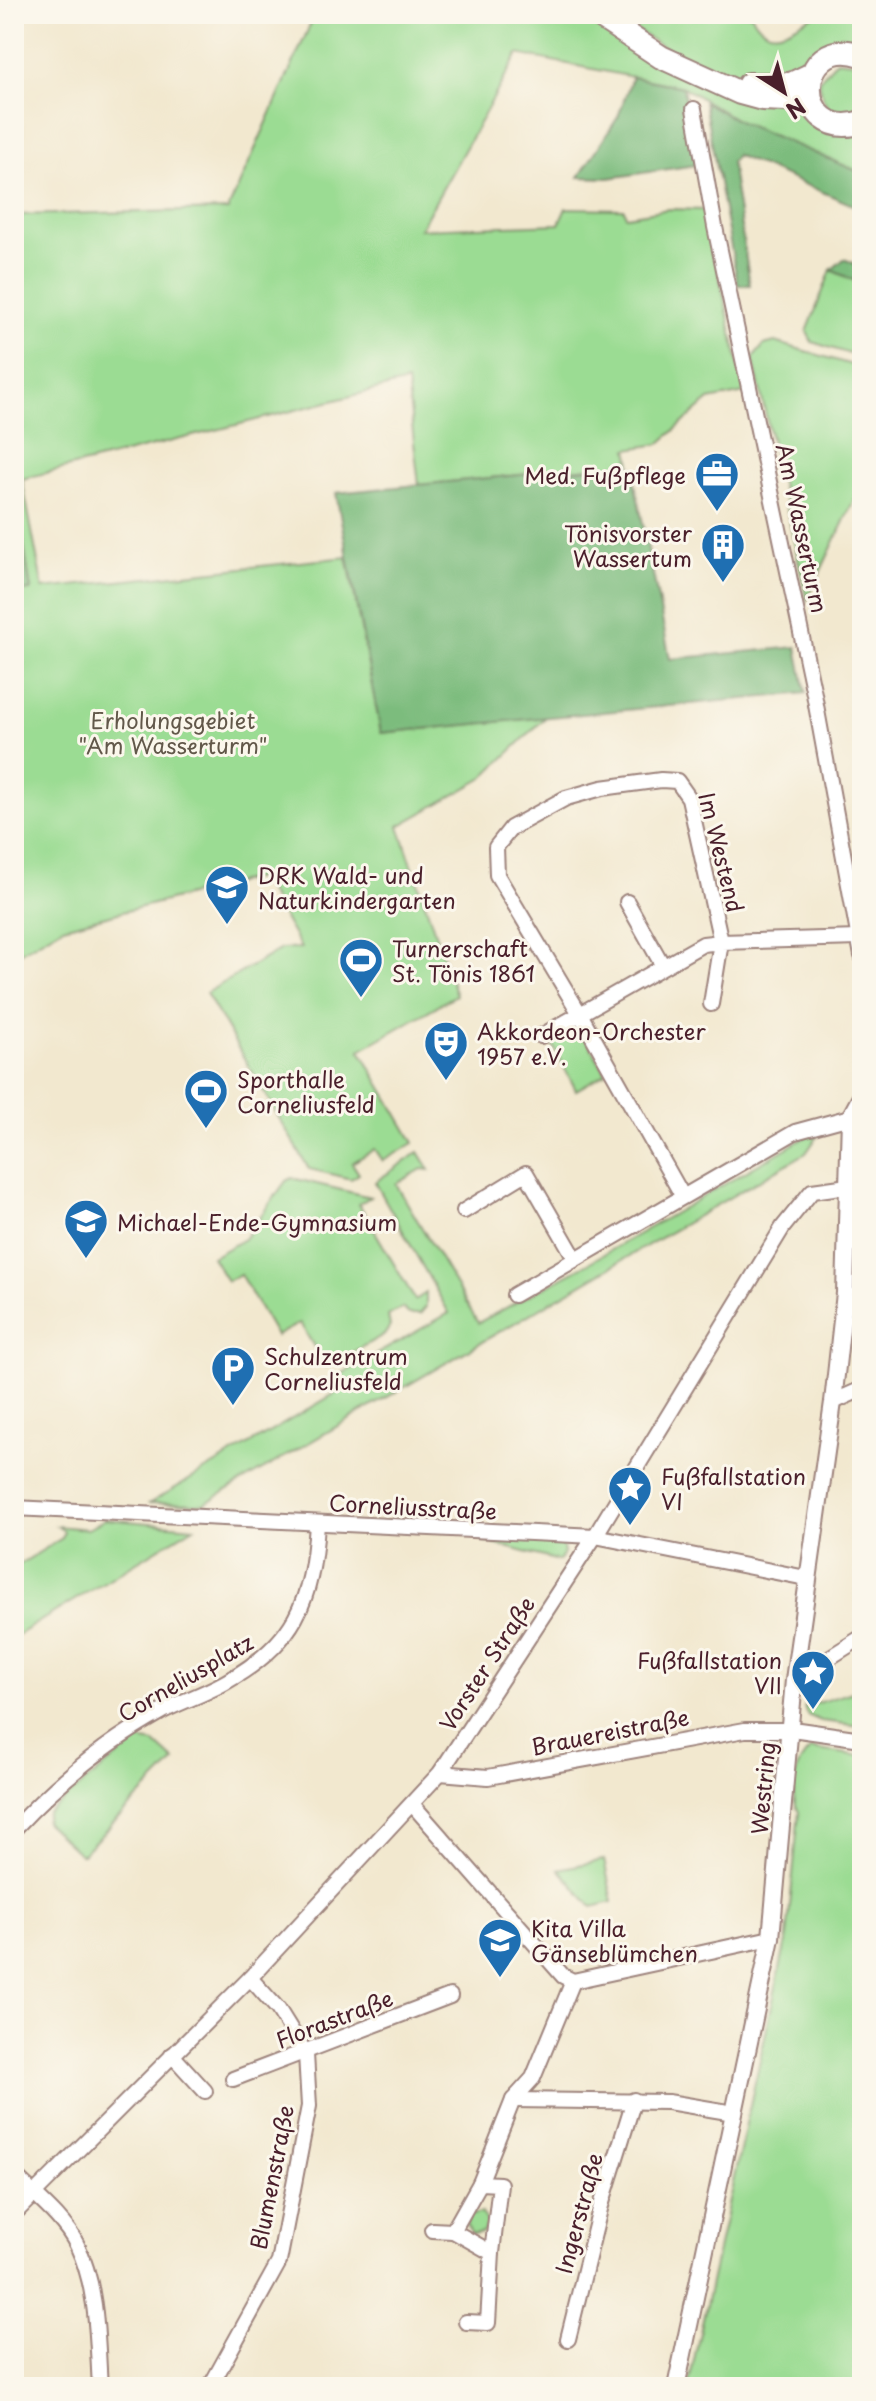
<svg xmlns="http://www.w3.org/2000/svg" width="876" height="2401" font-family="'Playpen Sans',sans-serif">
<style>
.green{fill:#9bdc93;stroke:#727e5f;stroke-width:2}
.forest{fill:#7cbc7d;stroke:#636e54;stroke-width:2}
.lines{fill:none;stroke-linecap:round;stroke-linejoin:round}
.minor-casing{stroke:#9e847d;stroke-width:18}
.tertiary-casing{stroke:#9e847d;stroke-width:20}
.primary-casing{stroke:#9e847d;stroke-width:26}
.minor{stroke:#fff;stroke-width:14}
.tertiary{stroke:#fff;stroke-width:16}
.primary{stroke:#fff;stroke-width:22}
.labels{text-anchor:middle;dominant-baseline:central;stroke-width:6;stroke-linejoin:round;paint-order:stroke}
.poi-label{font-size:22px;fill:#4a1f2b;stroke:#fbf7ec;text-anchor:start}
.street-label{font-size:22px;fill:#4a1f2b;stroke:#fbf7ec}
.park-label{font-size:22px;fill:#62584a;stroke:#fbf7ec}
</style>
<rect width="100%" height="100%" fill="#fbf7ec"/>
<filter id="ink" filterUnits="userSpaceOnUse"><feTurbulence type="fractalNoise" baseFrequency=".0125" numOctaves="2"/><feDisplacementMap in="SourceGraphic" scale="16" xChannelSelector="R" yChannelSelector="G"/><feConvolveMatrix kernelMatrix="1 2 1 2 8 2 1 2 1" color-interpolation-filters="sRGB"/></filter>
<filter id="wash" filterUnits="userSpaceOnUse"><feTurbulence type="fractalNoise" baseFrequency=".006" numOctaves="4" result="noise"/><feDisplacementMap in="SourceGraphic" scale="32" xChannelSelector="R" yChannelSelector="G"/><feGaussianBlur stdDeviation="1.8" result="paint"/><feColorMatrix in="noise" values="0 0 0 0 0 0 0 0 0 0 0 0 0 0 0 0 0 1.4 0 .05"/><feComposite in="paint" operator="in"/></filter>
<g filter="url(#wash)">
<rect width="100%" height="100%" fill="#f2e8cf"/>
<g class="green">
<polygon points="315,14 579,14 648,59 862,131 862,173 740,122 683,87 518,54 420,229 559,224 566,208 624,209 626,216 669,209 705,210 745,393 709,400 659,444 628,449 631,464 419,485 407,382 22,479 43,589 347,557 381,733 546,717 482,779 399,826 456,995 360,1050 414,1143 383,1161 375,1149 352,1163 359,1174 351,1179 309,1169 206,993 281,949 301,948 260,877 63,927 14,956 14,592 31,590 14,484 14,215 228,210"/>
<path d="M611 14H751C772 52 795 21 817 15 830 11 848 14 862 14V29L858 32V38C838 47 820 67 800 73 729 93 667 50 611 14Z"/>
<path d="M837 60 862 63V111C833 126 822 104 819 80Z"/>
<polygon points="831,270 862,284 862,358 812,342 807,332"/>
<polygon points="775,342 862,368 862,483 807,600 753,358 764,345"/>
<polygon points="575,1026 581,1030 606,1073 576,1090 550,1040"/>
<polygon points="809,1135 817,1137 806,1153 204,1504 150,1503 339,1391 333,1379 449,1313 375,1182 419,1152 430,1170 422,1169 396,1184 478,1323 578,1269"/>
<polygon points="856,1143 862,1160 862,1300 853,1355 856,1254 851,1179"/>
<polygon points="292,1178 370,1197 359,1204 415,1300 426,1293 426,1307 420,1314 409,1314 402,1308 388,1316 390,1326 385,1334 326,1367 300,1323 276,1336 240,1274 227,1281 212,1257 244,1239 286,1181"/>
<polygon points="105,1519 194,1527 14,1637 14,1568 62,1538 64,1531 57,1526 88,1529"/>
<polygon points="486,1536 553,1539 562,1543 564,1553 559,1561 483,1541"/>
<polygon points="862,1689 862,1726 821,1721 807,1715 804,1707"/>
<polygon points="138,1740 155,1743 175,1761 81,1855 45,1822 47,1813"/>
<path d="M811 1749 862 1756V2387H688L787 1937 799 1812C788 1793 794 1763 811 1749Z"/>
<polygon points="604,1860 613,1902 592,1907 559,1869"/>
<polygon points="481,2213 487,2222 483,2232 472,2234 466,2225 470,2215"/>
</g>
<g class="forest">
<polygon points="632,77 683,87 696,165 609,178 579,177 618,117"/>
<polygon points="704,102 740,122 862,173 862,209 736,155 731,162 750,285 738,285"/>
<polygon points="844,259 862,267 862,284 831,270"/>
<polygon points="631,464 670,659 797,647 806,693 381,733 336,493"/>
<polygon points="14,484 31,590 14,592"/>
</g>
</g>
<g filter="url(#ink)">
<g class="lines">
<g class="minor-casing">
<g id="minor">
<polyline points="694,109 715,227 814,694 862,956"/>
<polyline points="627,902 663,966"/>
<polyline points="711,1004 721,942 689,798 677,781 661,780 602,788 566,798 511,828 496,847 497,875 580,1014 703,944 721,942 859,938"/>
<polyline points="541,1036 580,1014 682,1195"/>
<polyline points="464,1211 526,1173 575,1258"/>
<polyline points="514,1295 795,1132 850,1117"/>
<polyline points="833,1402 862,1389"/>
<polyline points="14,1508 595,1536 806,1578"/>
<polyline points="794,1680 862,1637"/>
<polyline points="440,1773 488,1777 745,1730 799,1730 862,1739"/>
<polyline points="412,1804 563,1976 573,1981 771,1938"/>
<path d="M14 1829C56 1784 108 1741 163 1711 183 1701 204 1694 224 1683 295 1644 312 1602 317 1524"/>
<polyline points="172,2055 205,2091"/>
<polyline points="233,2079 450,1996"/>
<polyline points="513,2100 668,2102 734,2113"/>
<path d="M14 2175C35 2196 64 2218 77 2245 98 2288 97 2341 100 2387"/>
<polyline points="480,2183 500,2184 492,2253"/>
<polyline points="14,2214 250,1978 440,1773 595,1536 783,1227 812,1191 848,1186"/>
<polyline points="432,2230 453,2231 480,2183 513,2100 533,2078 573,1981"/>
<polyline points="453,2231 492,2253 488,2323 466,2322"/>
<polyline points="568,2339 600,2209 634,2100"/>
<polyline points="210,2387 279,2262 309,2106 306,2054 278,2009 250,1978"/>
</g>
</g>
<g class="tertiary-casing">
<polyline id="tertiary" points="676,2387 771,1938 794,1680 833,1402 845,1293 850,1117 862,1095"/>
</g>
<g class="primary-casing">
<g id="primary">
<polyline points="596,14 661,57 740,93 762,99 811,101"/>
<path d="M862 55C793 32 792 144 862 122"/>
<polyline points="749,84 791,84 812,74"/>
</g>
</g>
<use href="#minor" class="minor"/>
<use href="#tertiary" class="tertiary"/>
<use href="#primary" class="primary"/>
</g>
</g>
<defs>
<g id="office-pin" transform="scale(2.3)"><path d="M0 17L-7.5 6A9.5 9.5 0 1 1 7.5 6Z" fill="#1f6fb2" stroke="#fbf7ec"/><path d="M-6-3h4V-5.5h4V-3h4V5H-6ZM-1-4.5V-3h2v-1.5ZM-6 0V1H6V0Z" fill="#fff"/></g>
<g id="building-pin" transform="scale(2.3)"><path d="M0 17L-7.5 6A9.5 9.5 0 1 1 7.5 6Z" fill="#1f6fb2" stroke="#fbf7ec"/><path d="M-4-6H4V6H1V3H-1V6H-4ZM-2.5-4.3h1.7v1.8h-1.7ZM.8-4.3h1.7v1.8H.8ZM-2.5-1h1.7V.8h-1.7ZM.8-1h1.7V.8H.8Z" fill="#fff"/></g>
<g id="school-pin" transform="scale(2.3)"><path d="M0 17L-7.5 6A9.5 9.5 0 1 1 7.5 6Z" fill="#1f6fb2" stroke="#fbf7ec"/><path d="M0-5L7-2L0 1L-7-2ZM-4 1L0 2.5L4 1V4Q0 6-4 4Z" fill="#fff"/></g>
<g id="stadium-pin" transform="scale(2.3)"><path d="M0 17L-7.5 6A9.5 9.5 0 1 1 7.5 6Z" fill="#1f6fb2" stroke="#fbf7ec"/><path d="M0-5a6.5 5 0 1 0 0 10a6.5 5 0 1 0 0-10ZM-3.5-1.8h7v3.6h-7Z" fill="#fff"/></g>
<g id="theatre-pin" transform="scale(2.3)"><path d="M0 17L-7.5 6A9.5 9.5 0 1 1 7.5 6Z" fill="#1f6fb2" stroke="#fbf7ec"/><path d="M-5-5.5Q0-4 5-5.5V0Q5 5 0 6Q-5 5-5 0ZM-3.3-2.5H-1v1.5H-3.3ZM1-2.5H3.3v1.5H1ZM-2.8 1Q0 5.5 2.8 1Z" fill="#fff"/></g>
<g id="parking-pin" transform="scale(2.3)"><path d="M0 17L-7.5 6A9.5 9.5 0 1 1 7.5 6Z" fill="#1f6fb2" stroke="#fbf7ec"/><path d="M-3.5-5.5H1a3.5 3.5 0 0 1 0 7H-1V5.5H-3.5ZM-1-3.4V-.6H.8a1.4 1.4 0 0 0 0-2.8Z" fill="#fff"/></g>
<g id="sight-pin" transform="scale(2.3)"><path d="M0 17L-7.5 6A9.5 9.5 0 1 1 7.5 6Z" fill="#1f6fb2" stroke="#fbf7ec"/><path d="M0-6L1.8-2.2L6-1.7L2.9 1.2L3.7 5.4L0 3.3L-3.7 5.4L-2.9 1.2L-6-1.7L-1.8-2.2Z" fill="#fff"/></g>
</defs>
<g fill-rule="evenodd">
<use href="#office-pin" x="717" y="474"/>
<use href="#building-pin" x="723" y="545"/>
<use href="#school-pin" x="227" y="887"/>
<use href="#stadium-pin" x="361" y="960"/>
<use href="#theatre-pin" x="446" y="1043"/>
<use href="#stadium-pin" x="206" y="1091"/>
<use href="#school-pin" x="86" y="1221"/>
<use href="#parking-pin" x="233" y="1368"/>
<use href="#sight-pin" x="630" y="1488"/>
<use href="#sight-pin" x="813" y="1672"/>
<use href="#school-pin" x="500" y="1940"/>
</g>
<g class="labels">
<g class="poi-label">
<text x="686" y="474" text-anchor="end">Med. Fußpflege</text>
<text x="692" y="532" text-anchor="end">Tönisvorster<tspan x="692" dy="25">Wassertum</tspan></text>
<text x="258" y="874">DRK Wald- und<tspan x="258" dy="25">Naturkindergarten</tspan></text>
<text x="392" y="947">Turnerschaft<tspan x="392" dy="25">St. Tönis 1861</tspan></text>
<text x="477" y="1030">Akkordeon-Orchester<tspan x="477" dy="25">1957 e.V.</tspan></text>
<text x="237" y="1078">Sporthalle<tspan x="237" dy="25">Corneliusfeld</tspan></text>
<text x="117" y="1221">Michael-Ende-Gymnasium</text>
<text x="264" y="1355">Schulzentrum<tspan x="264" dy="25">Corneliusfeld</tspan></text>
<text x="661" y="1475">Fußfallstation<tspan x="661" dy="25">VI</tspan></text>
<text x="782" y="1659" text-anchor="end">Fußfallstation<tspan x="782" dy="25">VII</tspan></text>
<text x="531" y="1927">Kita Villa<tspan x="531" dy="25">Gänseblümchen</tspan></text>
</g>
<g class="street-label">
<text transform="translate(803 528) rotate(78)">Am Wasserturm</text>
<text transform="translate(722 852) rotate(76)">Im Westend</text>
<text transform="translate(413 1506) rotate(3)">Corneliusstraße</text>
<text transform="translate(486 1663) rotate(-57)">Vorster Straße</text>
<text transform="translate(185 1677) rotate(-30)">Corneliusplatz</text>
<text transform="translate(610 1731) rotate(-11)">Brauereistraße</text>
<text transform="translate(762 1788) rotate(-85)">Westring</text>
<text transform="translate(334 2018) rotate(-21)">Florastraße</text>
<text transform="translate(271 2177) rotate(-79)">Blumenstraße</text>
<text transform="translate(578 2213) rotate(-75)">Ingerstraße</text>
</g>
<g class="park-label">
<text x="173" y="719">Erholungsgebiet<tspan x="173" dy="25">"Am Wasserturm"</tspan></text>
</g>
</g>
<rect width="876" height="2401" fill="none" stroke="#fbf7ec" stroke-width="48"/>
<g transform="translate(784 92) rotate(144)" stroke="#fbf7ec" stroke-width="6" paint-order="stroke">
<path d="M0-6L14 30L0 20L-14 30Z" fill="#4a1f2b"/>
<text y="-12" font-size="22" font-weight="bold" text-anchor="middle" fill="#4a1f2b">N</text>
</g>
</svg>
